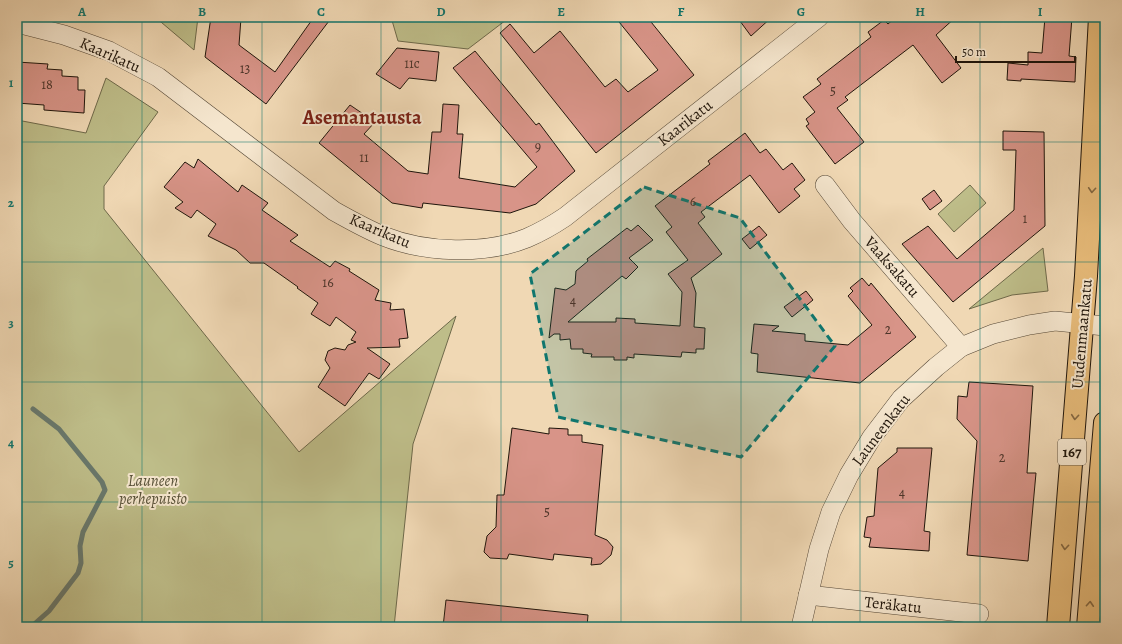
<svg xmlns="http://www.w3.org/2000/svg" width="1122" height="644" font-family="Alegreya,serif">
<style>
.green{fill:#bebd89;stroke:#6e694a}
.lines{fill:none;stroke-linecap:round;stroke-linejoin:round}
.stream{stroke:#69786c;stroke-width:5}
.building{fill:#d89488;stroke:#1f150b}
.minor-casing{stroke:#534635;stroke-width:20}
.major-casing{stroke:#1f150b;stroke-width:24}
.minor{stroke:#f5e6ce;stroke-width:19}
.major{stroke:#e8bc7a;stroke-width:22}
.oneway{stroke:#846842}
.marked{fill:#0f766e;fill-opacity:0.2;stroke:#0f766e;stroke-width:3;stroke-dasharray:8 5;stroke-linejoin:round}
.grid{fill:none;stroke:#0f766e;stroke-width:1;stroke-opacity:0.55}
.labels{text-anchor:middle;dominant-baseline:central;stroke-width:4;stroke-linejoin:round;paint-order:stroke}
.number-label{font-size:14px;fill:#4d352a}
.shield{fill:#f5e6ce;stroke:#5f5446;stroke-width:1}
.shield-label{font-size:15px;font-weight:bold;fill:#1f150b}
.street-label{font-size:16px;fill:#1f150b;stroke:#f5e6ce}
.park-label{font-size:16px;font-style:italic;fill:#575037;stroke:#f5e6ce}
.district-label{font-size:20px;font-weight:bold;fill:#7a1f14;stroke:#f5e6ce}
.neatline{fill:none;stroke:#0f766e;stroke-width:1.5}
.grid-label{font-size:13px;text-anchor:middle;font-weight:bold;fill:#0f766e}
</style>
<rect width="100%" height="100%" fill="#f0d8b4"/>
<filter id="stains"><feTurbulence type="fractalNoise" baseFrequency=".005" numOctaves="4"/><feColorMatrix values="0 0 0 0 .2 0 0 0 0 .09 0 0 0 0 .02 0 0 0 .5 -.17"/></filter>
<radialGradient id="worn" r=".72"><stop offset=".6" stop-color="#630" stop-opacity="0"/><stop offset="1" stop-color="#630" stop-opacity=".3"/></radialGradient>
<g class="green">
<polygon points="156,17 198,17 194,50 155,17"/>
<polygon points="391,17 510,17 468,49 398,41"/>
<polygon points="106,78 158,112 104,186 104,209 299,452 456,316 413,444 394,627 17,627 17,120 86,133"/>
<polygon points="970,185 986,203 954,232 938,214"/>
<polygon points="1043,248 1048,291 1012,295 969,309"/>
</g>
<g class="lines">
<polyline class="stream" points="31,627 49,611 78,573 81,563 80,546 83,532 105,490 102,482 59,429 33,409"/>
</g>
<g class="building">
<polygon points="211,17 241,18 239,45 275,72 314,17 332,17 266,104 205,57"/>
<polygon points="615,17 647,17 694,75 596,153 500,33 510,24 534,53 560,31 605,87 616,79 628,92 658,70"/>
<polygon points="737,17 772,17 751,36"/>
<polygon points="896,17 956,17 936,35 961,68 942,83 913,45 845,97 848,100 837,108 864,142 835,164 806,126 809,124 806,119 815,112 803,97 821,84 817,79 871,37 868,32 884,20 888,24"/>
<polygon points="1045,17 1072,17 1069,56 1076,57 1075,82 1021,79 1021,81 1007,80 1008,63 1028,65 1028,52 1042,53"/>
<polygon points="397,48 439,52 436,81 409,78 400,89 376,74"/>
<polygon points="475,51 536,125 539,123 575,171 536,204 510,213 423,203 422,208 392,203 319,143 350,105 375,122 364,134 408,171 428,174 432,132 441,132 443,104 459,105 457,134 463,134 459,178 515,187 537,167 453,68"/>
<polygon points="17,62 48,64 47,69 62,70 62,76 78,77 78,90 85,90 84,113 44,110 44,105 17,103"/>
<polygon points="1003,131 1044,132 1045,226 953,302 902,244 928,226 957,259 1014,210 1016,150 1003,150"/>
<polygon points="745,133 760,153 766,149 783,170 792,163 805,180 794,189 800,196 779,213 750,175 701,212 705,217 698,223 722,254 691,278 696,293 694,327 705,328 704,349 696,349 696,353 682,352 681,357 634,354 634,358 627,357 627,360 614,360 614,357 591,357 592,354 583,353 583,349 571,349 570,339 560,340 560,334 554,334 549,338 555,288 566,290 575,284 576,271 588,261 587,259 627,228 631,231 638,225 653,240 629,258 638,267 626,279 622,276 568,322 616,322 616,318 635,319 635,323 680,326 682,292 668,274 688,260 666,232 672,227 655,206 710,164 708,161"/>
<polygon points="198,159 238,192 242,185 268,203 262,210 298,235 290,241 330,267 335,261 350,269 349,271 379,290 375,300 391,303 390,310 404,309 408,338 399,339 400,347 367,348 390,364 379,379 369,373 345,406 318,387 330,368 325,360 328,351 335,348 345,350 348,345 356,342 351,340 356,332 336,317 330,326 311,314 318,303 297,288 298,287 264,263 250,263 236,250 208,236 216,224 197,210 191,218 175,208 183,202 164,187 185,162 194,168"/>
<polygon points="934,190 942,201 930,210 922,199"/>
<polygon points="759,226 767,235 750,249 742,239"/>
<polygon points="862,278 869,286 871,283 916,337 860,383 757,372 758,354 751,353 754,324 779,326 772,331 805,334 805,341 848,345 872,325 848,296 853,291 850,288"/>
<polygon points="806,291 813,300 792,317 784,307"/>
<polygon points="969,382 1033,386 1027,473 1036,473 1028,561 967,555 977,441 957,419 958,396 967,397"/>
<polygon points="512,428 549,434 549,428 568,429 568,435 582,435 582,442 603,445 595,535 607,540 613,547 611,555 601,564 591,565 592,558 554,554 553,560 509,554 507,559 490,558 484,552 487,536 496,527 497,495 504,495"/>
<polygon points="897,448 932,448 924,531 930,532 929,551 869,547 871,538 864,537 867,517 874,516 878,468 897,452"/>
<polygon points="446,600 588,615 587,627 443,627"/>
</g>
<g class="lines">
<g class="minor-casing">
<g id="minor">
<path d="M17 23 64 35 109 51 158 77 334 211C350 220 366 229 383 236 425 253 485 255 527 238 541 232 553 225 565 217L819 17"/>
<polyline points="825,185 852,221 961,347"/>
<polyline points="808,595 979,614"/>
<polyline points="801,627 819,549 831,512 849,475 872,437 901,399 936,367 961,347 993,334 1029,325 1055,321 1105,326"/>
</g>
</g>
<g class="major-casing">
<g id="major">
<polyline points="1058,627 1086,276 1100,17"/>
<polyline points="1088,627 1105,423"/>
</g>
</g>
<use href="#minor" class="minor"/>
<use href="#major" class="major"/>
</g>
<defs><path id="oneway-chevron" d="M-2-3.5L2.5 0L-2 3.5" fill="none" stroke-width="1.6" stroke-linecap="round" stroke-linejoin="round"/></defs>
<g class="oneway">
<use href="#oneway-chevron" transform="translate(1092 190) rotate(94)"/>
<use href="#oneway-chevron" transform="translate(1075 417) rotate(95)"/>
<use href="#oneway-chevron" transform="translate(1065 547) rotate(95)"/>
<use href="#oneway-chevron" transform="translate(1090 604) rotate(-86)"/>
</g>
<path class="marked" d="M644 187 740 218 835 346 741 457 558 417 530 274Z"/>
<path class="grid" d="M142 17V627M262 17V627M381 17V627M501 17V627M621 17V627M741 17V627M860 17V627M980 17V627M17 142H1105M17 262H1105M17 382H1105M17 502H1105"/>
<g class="labels">
<g class="number-label">
<text x="412" y="63">11c</text>
<text x="245" y="68">13</text>
<text x="47" y="84">18</text>
<text x="833" y="90">5</text>
<text x="538" y="146">9</text>
<text x="364" y="157">11</text>
<text x="693" y="201">6</text>
<text x="1025" y="218">1</text>
<text x="328" y="282">16</text>
<text x="573" y="300">4</text>
<text x="888" y="329">2</text>
<text x="1002" y="457">2</text>
<text x="902" y="492">4</text>
<text x="547" y="511">5</text>
</g>
<rect class="shield" x="1058" y="439" width="28" height="26" rx="3"/>
<g class="shield-label">
<text x="1072" y="452">167</text>
</g>
<g class="street-label">
<text transform="translate(110 55) rotate(24)">Kaarikatu</text>
<text transform="translate(685 123) rotate(-38)">Kaarikatu</text>
<text transform="translate(380 231) rotate(23)">Kaarikatu</text>
<text transform="translate(892 267) rotate(49)">Vaaksakatu</text>
<text transform="translate(1082 334) rotate(-85)">Uudenmaankatu</text>
<text transform="translate(881 430) rotate(-53)">Launeenkatu</text>
<text transform="translate(893 605) rotate(6)">Teräkatu</text>
</g>
<g class="park-label">
<text x="153" y="481">Launeen<tspan x="153" dy="18">perhepuisto</tspan></text>
</g>
<g class="district-label">
<text x="362" y="117">Asemantausta</text>
</g>
</g>
<rect width="1122" height="644" fill="none" stroke="#f0d8b4" stroke-width="44"/>
<path d="M956 56v6h119v-6" fill="none" stroke="#1f150b" stroke-width="2"/>
<text x="962" y="56" font-size="12" fill="#1f150b" stroke="#f5e6ce" stroke-width="3" paint-order="stroke">50 m</text>
<rect x="22" y="22" width="1078" height="600" class="neatline"/>
<g class="grid-label">
<text x="82" y="16">A</text>
<text x="202" y="16">B</text>
<text x="321" y="16">C</text>
<text x="441" y="16">D</text>
<text x="561" y="16">E</text>
<text x="681" y="16">F</text>
<text x="801" y="16">G</text>
<text x="920" y="16">H</text>
<text x="1040" y="16">I</text>
<text x="11" y="87">1</text>
<text x="11" y="207">2</text>
<text x="11" y="327">3</text>
<text x="11" y="447">4</text>
<text x="11" y="567">5</text>
</g>
<rect width="100%" height="100%" filter="url(#stains)"/>
<rect width="100%" height="100%" fill="url(#worn)"/>
</svg>
